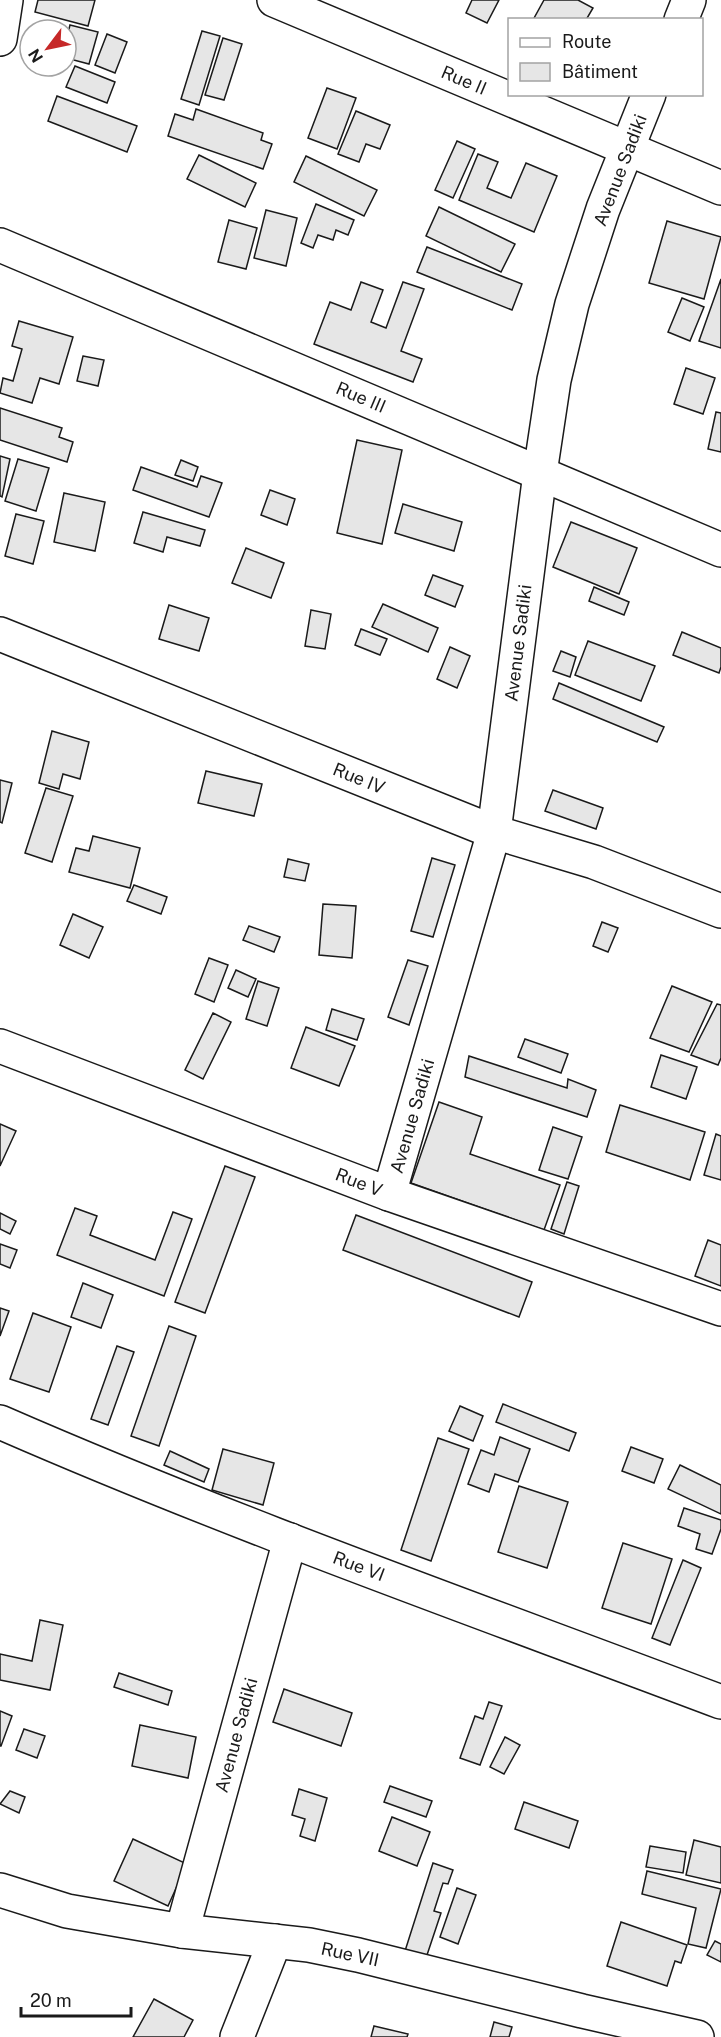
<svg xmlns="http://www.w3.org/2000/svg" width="721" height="2037" font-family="'Public Sans',sans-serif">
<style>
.building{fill:#e6e6e6;stroke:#1a1a1a;stroke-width:1.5}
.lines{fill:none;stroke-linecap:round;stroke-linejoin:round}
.minor-casing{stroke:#1a1a1a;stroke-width:36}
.minor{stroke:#fff;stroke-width:33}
.labels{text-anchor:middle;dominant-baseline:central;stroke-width:4.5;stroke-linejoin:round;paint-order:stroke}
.street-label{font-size:18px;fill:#1a1a1a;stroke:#fff}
</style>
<rect width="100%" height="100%" fill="#fff"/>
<g class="building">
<polygon points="38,0 95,0 88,26 35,12"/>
<polygon points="472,0 499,0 487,23 466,13"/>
<polygon points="544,0 578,0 593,8 586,20 533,20"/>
<polygon points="70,25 98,32 89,64 66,58 66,41"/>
<polygon points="202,31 220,36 199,105 181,99"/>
<polygon points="107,34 127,42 115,73 95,65"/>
<polygon points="223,38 242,44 224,100 205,95"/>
<polygon points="75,66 115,82 107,103 66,87"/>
<polygon points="327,88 356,98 337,149 308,138"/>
<polygon points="57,96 137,126 127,152 48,121"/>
<polygon points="196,109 263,133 261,140 272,144 263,169 168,136 175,114 193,120"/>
<polygon points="356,111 390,125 380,149 366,144 359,162 338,154"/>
<polygon points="457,141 475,149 453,198 435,190"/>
<polygon points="478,154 498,162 487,188 511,198 526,163 557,176 534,232 459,200"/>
<polygon points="199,155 256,183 245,207 187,179"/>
<polygon points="306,156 377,190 364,216 294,182"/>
<polygon points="316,204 354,220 348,235 336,230 333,240 318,235 313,248 301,243"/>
<polygon points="439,207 515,244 501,272 426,236"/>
<polygon points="266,210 297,218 286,266 254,258"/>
<polygon points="229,220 257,228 246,269 218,262"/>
<polygon points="667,221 721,237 704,299 649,283"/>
<polygon points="427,247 522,284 512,310 417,272"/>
<polygon points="721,279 721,348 699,341"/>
<polygon points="361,282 383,290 371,322 386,328 403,282 424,289 401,351 422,359 413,382 314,344 330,302 351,310"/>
<polygon points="682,298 704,307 690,341 668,332"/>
<polygon points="19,321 73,337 59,384 40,378 32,403 0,393 3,378 13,381 22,349 12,346"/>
<polygon points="83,356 104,360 98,386 77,381"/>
<polygon points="686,368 715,378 703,414 674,404"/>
<polygon points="0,408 62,428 59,437 73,442 67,462 0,440"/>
<polygon points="716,412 721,413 721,452 708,449"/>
<polygon points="357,440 402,450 382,544 337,533"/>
<polygon points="0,456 10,459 2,497 0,496"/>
<polygon points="18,459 49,468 36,511 5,501"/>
<polygon points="181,460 198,467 193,481 175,475"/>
<polygon points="141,467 197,487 201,476 222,483 209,517 133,490"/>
<polygon points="270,490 295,499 287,525 261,515"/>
<polygon points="64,493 105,502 95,551 54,542"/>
<polygon points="403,504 462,522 454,551 395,533"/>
<polygon points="143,512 205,530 200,546 167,537 163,552 134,543"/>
<polygon points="16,514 44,521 33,564 5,556"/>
<polygon points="571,522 637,548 619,594 553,567"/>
<polygon points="246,548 284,563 271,598 232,583"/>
<polygon points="433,575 463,586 455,607 425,595"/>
<polygon points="594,587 629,602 624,615 589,601"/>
<polygon points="383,604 438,628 428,652 372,627"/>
<polygon points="169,605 209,618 199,651 159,639"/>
<polygon points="311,610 331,614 325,649 305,646"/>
<polygon points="361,629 387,639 380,655 355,645"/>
<polygon points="682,632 721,648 721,667 719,673 673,655"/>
<polygon points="588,641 655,666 641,701 575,675"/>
<polygon points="450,647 470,656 457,688 437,679"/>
<polygon points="561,651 576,657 570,677 553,671"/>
<polygon points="559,683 664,727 657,742 553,699"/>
<polygon points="52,731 89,742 80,779 63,774 59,789 39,783"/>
<polygon points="206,771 262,784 254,816 198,803"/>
<polygon points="0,780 12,783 2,823 0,822"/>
<polygon points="46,788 73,796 52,862 25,853"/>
<polygon points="553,790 603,808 596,829 545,811"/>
<polygon points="93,836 140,848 130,888 69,872 76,848 89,851"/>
<polygon points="432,858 455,865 433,937 411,931"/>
<polygon points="288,859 309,864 305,881 284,877"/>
<polygon points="134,885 167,897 161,914 127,901"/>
<polygon points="323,904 356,906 352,958 319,955"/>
<polygon points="73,914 103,927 89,958 60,945"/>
<polygon points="602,922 618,928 608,952 593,946"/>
<polygon points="249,926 280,937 274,952 243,940"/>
<polygon points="209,958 228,965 214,1002 195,994"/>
<polygon points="408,960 428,966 409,1025 388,1017"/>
<polygon points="236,970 256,979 248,997 228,988"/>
<polygon points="258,981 279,988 267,1026 246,1019"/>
<polygon points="672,986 712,1002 689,1052 650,1038"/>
<polygon points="717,1004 721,1005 721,1058 718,1065 691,1055"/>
<polygon points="332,1009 364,1019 357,1040 326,1030"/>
<polygon points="213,1013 231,1022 203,1079 185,1070"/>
<polygon points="306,1027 355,1046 339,1086 291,1068"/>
<polygon points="525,1039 568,1054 561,1073 518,1057"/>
<polygon points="661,1055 697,1067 686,1099 651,1087"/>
<polygon points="469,1056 567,1088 568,1079 596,1090 587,1117 465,1077"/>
<polygon points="439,1102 482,1117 470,1154 560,1185 544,1230 411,1183"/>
<polygon points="620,1105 705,1132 690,1180 606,1152"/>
<polygon points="0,1124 16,1131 0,1166"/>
<polygon points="553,1127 582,1137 568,1179 539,1170"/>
<polygon points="716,1134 721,1136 721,1180 704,1175"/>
<polygon points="225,1166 255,1177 205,1313 175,1302"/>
<polygon points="567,1182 579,1186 564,1234 551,1229"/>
<polygon points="75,1208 97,1216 90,1235 155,1260 173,1212 192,1219 164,1296 57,1255"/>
<polygon points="0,1213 16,1221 10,1234 0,1229"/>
<polygon points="356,1215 532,1282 519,1317 343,1250"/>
<polygon points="708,1240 721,1245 721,1286 695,1276"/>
<polygon points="0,1244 17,1250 10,1268 0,1264"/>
<polygon points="83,1283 113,1295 101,1328 71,1317"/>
<polygon points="0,1308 9,1311 0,1336"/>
<polygon points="33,1313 71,1327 49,1392 10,1379"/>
<polygon points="169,1326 196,1336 159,1446 131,1436"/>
<polygon points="117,1346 134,1352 108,1425 91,1419"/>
<polygon points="503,1404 576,1433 569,1451 496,1422"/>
<polygon points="460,1406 483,1416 473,1441 449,1431"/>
<polygon points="500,1437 530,1449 518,1482 495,1474 489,1492 468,1484 481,1450 494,1455"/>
<polygon points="438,1438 469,1449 431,1561 401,1550"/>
<polygon points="631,1447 663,1459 654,1483 622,1471"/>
<polygon points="223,1449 274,1463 263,1505 212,1490"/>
<polygon points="170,1451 209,1469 204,1482 164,1465"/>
<polygon points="680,1465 721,1485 721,1514 668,1489"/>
<polygon points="519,1486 568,1502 547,1568 498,1552"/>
<polygon points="684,1508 721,1520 721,1529 712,1554 696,1549 700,1534 678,1526"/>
<polygon points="623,1543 672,1559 651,1624 602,1608"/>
<polygon points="683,1560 701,1568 670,1645 652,1638"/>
<polygon points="40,1620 63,1625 50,1690 0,1680 0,1654 32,1661"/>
<polygon points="119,1673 172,1691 168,1705 114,1687"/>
<polygon points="284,1689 352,1713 341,1746 273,1722"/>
<polygon points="489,1702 502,1706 480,1765 460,1758 475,1716 483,1719"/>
<polygon points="0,1711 12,1716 1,1746 0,1746"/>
<polygon points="140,1725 196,1737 188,1778 132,1766"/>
<polygon points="24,1729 45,1736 37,1758 16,1750"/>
<polygon points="505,1737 520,1745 504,1774 490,1767"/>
<polygon points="390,1786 432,1801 426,1817 384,1802"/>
<polygon points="299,1789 327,1798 315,1841 300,1836 305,1819 292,1815"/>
<polygon points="10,1791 25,1797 19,1813 0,1804"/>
<polygon points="524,1802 578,1821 569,1848 515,1829"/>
<polygon points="392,1817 430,1832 417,1866 379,1851"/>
<polygon points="133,1839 187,1864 168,1906 114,1881"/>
<polygon points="694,1840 721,1847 721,1883 686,1875"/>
<polygon points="650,1846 686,1852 683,1873 646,1867"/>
<polygon points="433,1863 453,1870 448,1884 443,1883 434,1911 441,1913 426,1958 405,1951"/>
<polygon points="647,1871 721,1889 706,1948 688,1944 696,1908 642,1894"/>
<polygon points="457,1888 476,1895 458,1944 440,1937"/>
<polygon points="621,1922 687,1945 681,1963 675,1961 667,1986 607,1966"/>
<polygon points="715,1941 721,1944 721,1962 707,1955"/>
<polygon points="154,1999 193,2020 184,2037 133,2037"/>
<polygon points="494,2022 512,2027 509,2037 490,2037"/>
<polygon points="374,2026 408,2034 407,2037 371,2037"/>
</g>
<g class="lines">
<g class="minor-casing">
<g id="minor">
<polyline points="274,0 721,188"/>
<polyline points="681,20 689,0"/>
<polyline points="0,39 6,0"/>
<polyline points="0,245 721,550"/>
<polyline points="0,634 494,832 594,862 721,911"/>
<polyline points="0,1046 389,1194 721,1309"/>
<polyline points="389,1194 494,832 540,473 554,380 572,304 603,209 649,94"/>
<path d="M0 1422C236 1525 480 1611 721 1702"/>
<polyline points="0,1890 67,1911 182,1931 309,1945 358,1955 582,2011 697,2037"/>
<polyline points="182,1931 290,1540"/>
<polyline points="237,2037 275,1941"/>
</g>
</g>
<use href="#minor" class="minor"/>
</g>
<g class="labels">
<g class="street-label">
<text transform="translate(464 80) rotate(23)">Rue II</text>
<text transform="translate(620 170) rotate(-69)">Avenue Sadiki</text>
<text transform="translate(361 397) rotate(23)">Rue III</text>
<text transform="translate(518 643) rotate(-83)">Avenue Sadiki</text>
<text transform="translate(359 778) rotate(22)">Rue IV</text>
<text transform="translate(412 1116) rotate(-74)">Avenue Sadiki</text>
<text transform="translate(359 1182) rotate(21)">Rue V</text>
<text transform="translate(359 1566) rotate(21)">Rue VI</text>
<text transform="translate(236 1735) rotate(-75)">Avenue Sadiki</text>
<text transform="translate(350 1954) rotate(12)">Rue VII</text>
</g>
</g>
<rect x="508" y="18" width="195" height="78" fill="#ffffff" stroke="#a3a3a3" stroke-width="1.5"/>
<rect x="520" y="38" width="30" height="9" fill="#ffffff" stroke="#a3a3a3" stroke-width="1.5"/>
<text x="562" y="48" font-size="18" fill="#1a1a1a">Route</text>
<rect x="520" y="63" width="30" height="18" fill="#e6e6e6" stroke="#a3a3a3" stroke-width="1.5"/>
<text x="562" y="78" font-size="18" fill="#1a1a1a">Bâtiment</text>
<g transform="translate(48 48) rotate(238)"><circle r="28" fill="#ffffff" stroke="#a3a3a3" stroke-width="1.5"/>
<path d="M0-4.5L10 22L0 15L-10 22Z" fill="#c62828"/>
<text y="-9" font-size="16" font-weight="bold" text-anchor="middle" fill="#1a1a1a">N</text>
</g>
<path d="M21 2007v9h110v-9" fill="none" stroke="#1a1a1a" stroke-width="3"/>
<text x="30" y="2007" font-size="18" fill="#1a1a1a" stroke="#ffffff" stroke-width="4.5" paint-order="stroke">20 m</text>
</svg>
